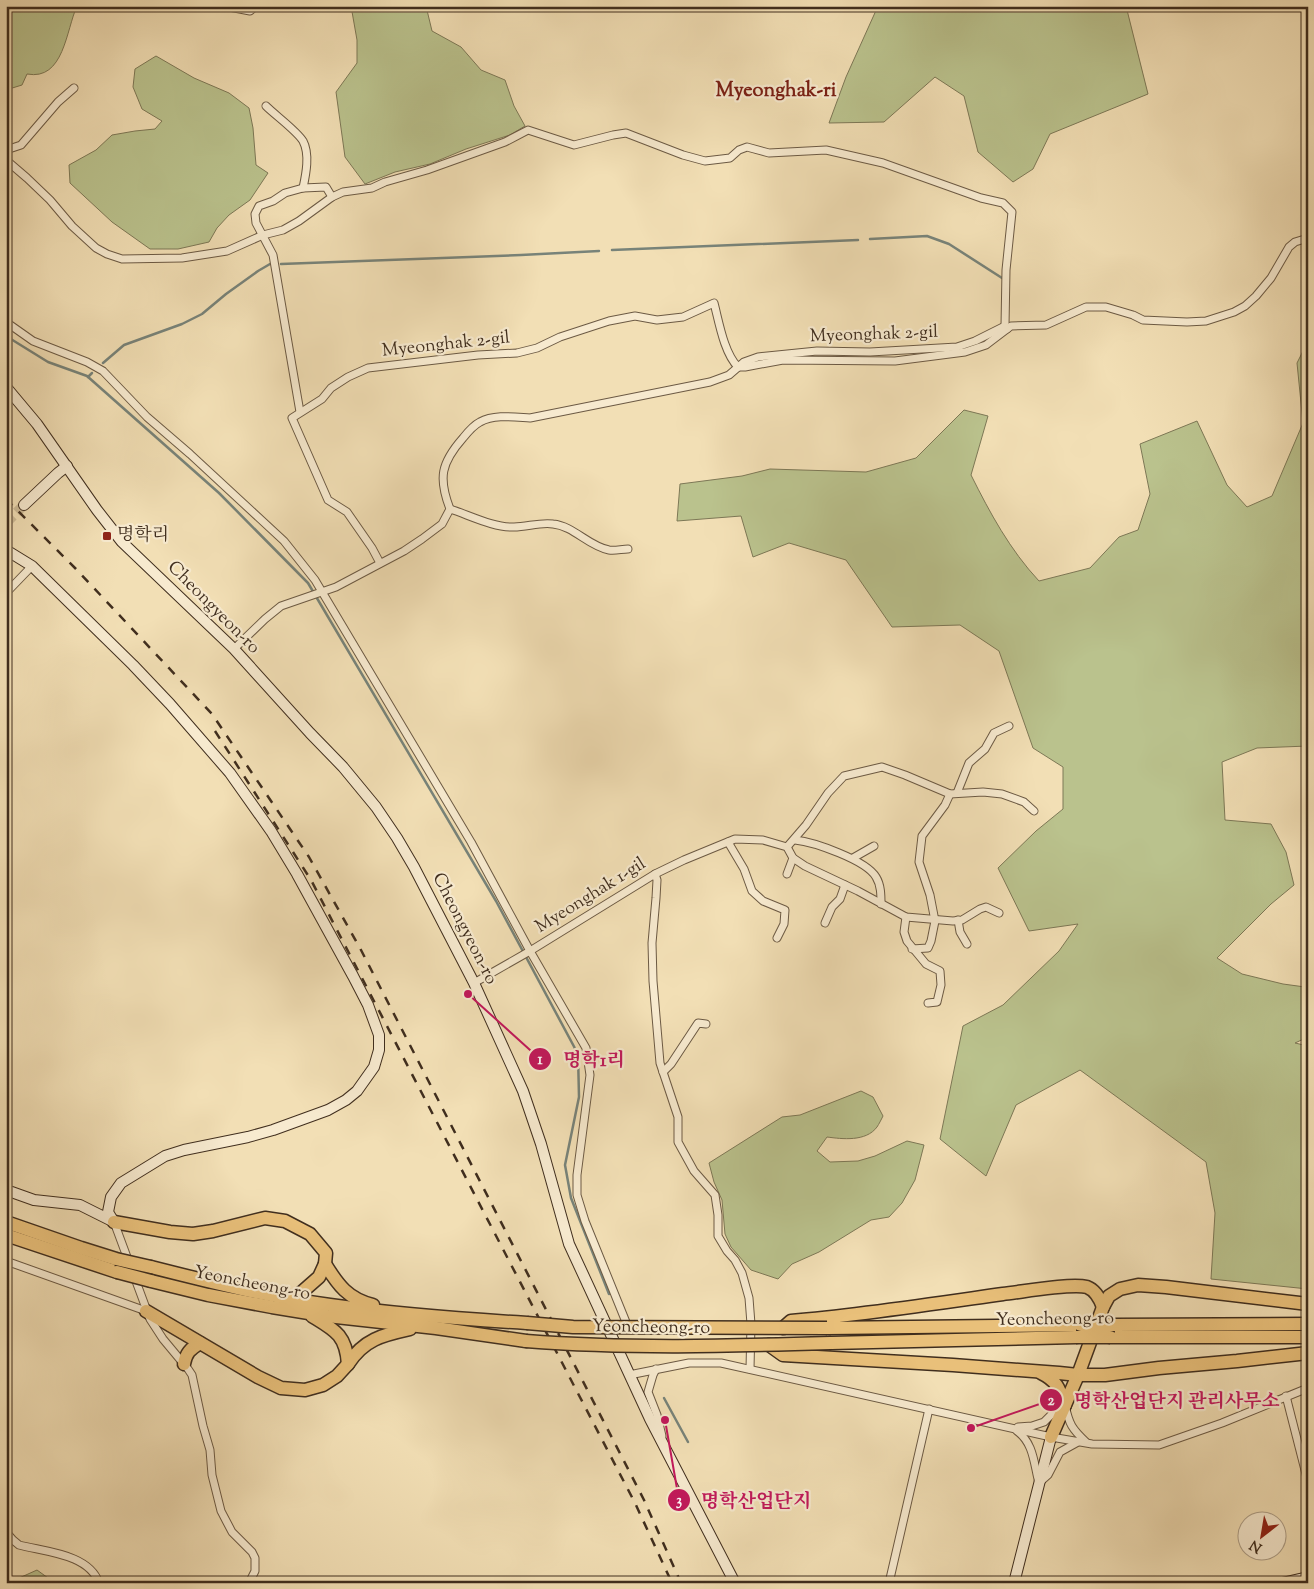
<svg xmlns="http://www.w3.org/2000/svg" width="1314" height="1589" font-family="'Sorts Mill Goudy','Noto Serif KR',serif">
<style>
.green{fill:#bac28d;stroke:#7d7856}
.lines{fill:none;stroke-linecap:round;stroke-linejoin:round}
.stream{stroke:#788379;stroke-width:2.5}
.secondary-tunnel{stroke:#cebc97;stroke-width:10;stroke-dasharray:10 5;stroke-linecap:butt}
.street-casing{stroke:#6c5a44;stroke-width:9}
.secondary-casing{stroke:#402e1e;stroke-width:12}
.highway-casing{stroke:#402e1e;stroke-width:15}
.street{stroke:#f7eacf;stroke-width:7}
.secondary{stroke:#f7eacf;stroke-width:10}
.highway{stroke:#e9c07a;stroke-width:12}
.rail{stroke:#402e1e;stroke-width:2.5;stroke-dasharray:9 9;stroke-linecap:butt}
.highway-bridge-casing{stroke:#402e1e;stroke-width:15;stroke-linecap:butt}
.highway-bridge{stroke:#e9c07a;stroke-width:12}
.poi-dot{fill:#8f2418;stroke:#f7eacf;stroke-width:2}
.labels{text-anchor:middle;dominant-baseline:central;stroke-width:4.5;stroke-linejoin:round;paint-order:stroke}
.street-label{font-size:18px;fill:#402e1e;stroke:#f7eacf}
.poi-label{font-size:18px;fill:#402e1e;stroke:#f7eacf;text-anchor:start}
.quarter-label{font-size:20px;font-weight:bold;fill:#7a1f14;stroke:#f7eacf}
.leader{fill:none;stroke:#c2185b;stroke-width:2}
.callout-dot{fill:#c2185b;stroke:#f7eacf;stroke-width:2}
.mark-label{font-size:15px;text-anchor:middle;font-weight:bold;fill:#fff}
.callout-label{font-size:19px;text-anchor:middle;font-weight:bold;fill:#c2185b;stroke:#f7eacf;stroke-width:4.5;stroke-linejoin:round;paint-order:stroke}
</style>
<rect width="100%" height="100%" fill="#f2dfb5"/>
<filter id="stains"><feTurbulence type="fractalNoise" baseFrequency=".004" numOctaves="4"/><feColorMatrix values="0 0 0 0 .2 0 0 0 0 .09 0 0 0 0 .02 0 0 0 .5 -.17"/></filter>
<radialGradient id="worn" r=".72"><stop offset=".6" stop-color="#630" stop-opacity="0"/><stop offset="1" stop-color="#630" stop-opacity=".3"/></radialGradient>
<g class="green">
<path d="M6 6H77C66 30 64 81 27 74L22 85 9 89 6 86Z"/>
<polygon points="351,6 426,6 432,31 461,47 481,70 505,80 514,106 525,126 510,135 466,149 430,164 395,172 365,184 345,157 336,92 357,63 357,40"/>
<polygon points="878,6 1126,6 1148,94 1050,134 1033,169 1013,182 978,152 964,96 935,77 884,122 829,123 846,77"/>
<polygon points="156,56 194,78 229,93 249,108 253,128 256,165 268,173 250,200 229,215 217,228 209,242 178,249 150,249 112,222 70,183 69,165 96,150 112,135 135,131 155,129 162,121 142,109 133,87 135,69"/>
<path d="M1308 341V746L1257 748 1222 762 1225 820 1271 824 1286 852 1294 885 1271 904 1217 958 1242 974 1283 984 1305 987 1308 984V1037L1295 1043 1308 1046V1289L1211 1279 1215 1213 1206 1162 1080 1070 1016 1105 986 1176 940 1139 963 1026 1003 1005 1059 951 1078 924 1029 931 998 868 1036 831 1063 809V767L1033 748 999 651 960 625 892 627 846 560 789 543 753 557 741 516 677 521 680 484 742 476 770 469 866 472 916 458 964 410 988 416 971 475C990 513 1010 550 1039 581L1090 568 1119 537 1138 530 1150 494 1140 444 1197 421 1227 485 1247 507 1272 496 1303 423 1297 363Z"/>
<path d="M861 1091 873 1097 883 1116C881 1120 879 1124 877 1127 866 1142 842 1139 827 1137L817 1151 830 1162 858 1161 875 1156 907 1141 924 1145 915 1180 902 1203 889 1217 871 1220 819 1252 792 1264 778 1279 751 1270 731 1247 725 1234 722 1200 714 1182 709 1163 782 1117 800 1115Z"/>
<polygon points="37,1570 55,1583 8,1583"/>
</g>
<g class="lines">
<g class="stream">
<polyline points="870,239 927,236 949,244 1002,278"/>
<polyline points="612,250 858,240"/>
<polyline points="281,264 521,255 599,251"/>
<polyline points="6,336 48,362 87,376 219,493 308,583 496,901 578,1054 579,1097 565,1165 571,1198 609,1294"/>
<polyline points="103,363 124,345 182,324 202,314 226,294 258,271 270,264"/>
<polyline points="88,377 92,373"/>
<polyline points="664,1398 688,1442"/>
</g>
<polyline class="secondary-tunnel" points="6,523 24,505"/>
<g class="street-casing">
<g id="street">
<polyline points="224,6 250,11 256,6"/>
<path d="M266 106C275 115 297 131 303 141 310 154 306 174 303 188"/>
<polyline points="6,150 21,145 58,102 74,88"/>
<polyline points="6,160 27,178 50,200 72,226 96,248 107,254 122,259 182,258 227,251 263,235 283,230 299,221 332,197 343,192 372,188 385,182 427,170 505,142 528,130 574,145 613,135 626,133 683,155 705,161 730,158 739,150 747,147 769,153 826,150 883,163 981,198 1003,203 1012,212 1006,270 1005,326"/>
<polyline points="6,322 33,341 87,362 103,371 147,417 190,454 284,541 315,580 471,842 530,951 586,1048 590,1075 577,1175 577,1195 585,1221 628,1327"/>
<polyline points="300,412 273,255 256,223 255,214 259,206 273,201 285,193 303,188 326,187 332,197"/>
<path d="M450 509C438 478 441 463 463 438 467 433 474 425 480 422 494 414 514 417 530 418L710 382 729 375 744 362 758 357 817 351 870 352 957 347 975 341 1005 326 1007 329"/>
<path d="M380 563 372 548 347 512 328 500 292 418 322 399 331 388 348 377 368 368 478 355 517 353 537 348 560 337 609 321 635 316 657 320 683 317 714 303C719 322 724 353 738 367H745L783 360 895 361 965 352 986 345 1011 326 1046 325 1086 307H1106L1133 315 1143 320 1187 322 1206 321 1234 312 1245 306 1256 296 1271 278 1289 247 1295 242 1308 238"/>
<polyline points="6,593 32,566"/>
<path d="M234 649 265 619 281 606 336 587 404 551 422 539 442 524 450 509C469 515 494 528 514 527 527 527 540 522 553 524 574 526 588 546 609 550 615 551 622 549 628 549"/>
<polyline points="957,793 969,763 985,749 994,733 1009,726"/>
<path d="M795 840C814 842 866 860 876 877 881 885 881 895 881 904"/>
<polyline points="728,842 744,869 752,891 763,901 785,910 784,924 777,938"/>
<polyline points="787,847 806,825 828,793 844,776 882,767 905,775 950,794 983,792 1002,794 1024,802 1034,811"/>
<polyline points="853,858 874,846"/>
<polyline points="655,874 657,880 656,898 652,943 653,981 660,1063 678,1117 678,1142 694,1171 715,1195 718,1215 718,1236 727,1251 735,1260 742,1273 749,1298 751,1324 750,1369"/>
<polyline points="787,874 793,858"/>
<polyline points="906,917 904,932 907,941 926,964 940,971 941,985 937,1002 928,1003"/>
<polyline points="958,920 960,932 967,944"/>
<polyline points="825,923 832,907 840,899 845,885"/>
<polyline points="912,949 928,948 931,941 935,921 930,895 919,862 922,836 945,805 950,794"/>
<polyline points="474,983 530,951 655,874 684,860 735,839 763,840 787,847 793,858 805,866 858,891 906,917 953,921 962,920 980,909 986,907 999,913"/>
<polyline points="663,1072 671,1064 698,1023 706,1024"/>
<polyline points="114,1222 150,1319 163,1339 188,1369 192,1375 203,1426 210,1450 212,1475 221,1511 232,1532 252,1552 255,1558 255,1571 249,1583"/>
<polyline points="6,1261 146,1311"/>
<polyline points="656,1369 653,1375 648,1392 657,1415 662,1436"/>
<polyline points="629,1375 689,1363 721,1363 1051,1437 1092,1444 1159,1445 1222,1423 1308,1388"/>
<polyline points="1286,1396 1308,1482"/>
<path d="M1018 1427 1032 1426 1044 1422 1052 1414 1065 1405C1069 1424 1072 1429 1086 1442"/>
<path d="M1017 1431C1034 1443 1034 1465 1039 1483L1048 1475 1060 1452 1078 1442"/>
<path d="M6 1532 13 1540 19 1545C46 1552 89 1554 99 1583"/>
<polyline points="889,1583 929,1409"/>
</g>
</g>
<g class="secondary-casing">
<g id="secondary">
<polyline points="6,387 37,424 97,510 122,542 234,649 310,733 343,767 376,807 397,838 414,867 474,983 523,1091 541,1144 569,1244 650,1419 735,1583"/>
<polyline points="24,505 58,473 67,466"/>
<polyline points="6,550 32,566 133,665 170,704 230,773 271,831 297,874 353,976 368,1005 379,1035 379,1050 374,1067 357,1091 346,1100 328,1110 273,1130 248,1137 184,1150 165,1156 121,1183 111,1197 108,1212 114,1222 80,1205 34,1200 6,1190"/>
<polyline points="1014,1583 1051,1437"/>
<polyline points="1282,1583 1308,1577"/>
</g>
</g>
<g class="highway-casing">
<g id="highway">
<polyline points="6,1222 81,1248 116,1259"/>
<polyline points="114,1222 170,1232 193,1234 213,1231 265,1218 285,1221 310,1234 326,1253 325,1264"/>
<polyline points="6,1235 117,1272"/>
<path d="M151 1267C210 1282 269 1297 330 1305 395 1314 461 1319 527 1323"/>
<polyline points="151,1281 208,1295 272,1307 327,1316 436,1328 526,1341"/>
<path d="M294 1299 319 1277 325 1264C338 1285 348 1299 373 1305"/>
<polyline points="146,1311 258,1377 281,1388 305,1390 323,1385 337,1376 348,1364"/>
<path d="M312 1316C335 1330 346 1335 348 1364 364 1339 383 1335 410 1329"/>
<polyline points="1115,1325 1308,1324"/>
<path d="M783 1328 791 1321C862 1315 933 1304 1003 1294 1022 1292 1070 1283 1087 1287 1095 1290 1100 1299 1103 1307"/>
<polyline points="827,1328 1081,1325"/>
<polyline points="1110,1337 1308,1337"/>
<polyline points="831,1343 1076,1337"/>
<polyline points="769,1345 783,1355 953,1365 1059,1373 1078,1375 1105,1375 1159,1368 1237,1361 1308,1353"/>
<path d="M184 1364C186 1353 190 1349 200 1343"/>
<path d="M1041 1373C1057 1381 1059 1388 1065 1405"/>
<polyline points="1051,1437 1078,1375 1103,1307 1109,1296 1120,1289 1138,1285 1166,1287 1308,1304"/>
</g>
</g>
<use href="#street" class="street"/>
<use href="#secondary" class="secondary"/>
<use href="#highway" class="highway"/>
<g class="rail">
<polyline points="6,499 76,569 212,714 309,857 361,950 644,1500 681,1583"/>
<polyline points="215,731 311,880 635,1503 672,1583"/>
</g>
<g class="highway-bridge-casing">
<g id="highway-bridge">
<polyline points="116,1259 151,1267"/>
<polyline points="117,1272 151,1281"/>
<polyline points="527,1323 573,1327 827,1328"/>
<polyline points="1081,1325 1115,1325"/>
<polyline points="1076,1337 1110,1337"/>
<path d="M526 1341C628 1349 729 1346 831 1343"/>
</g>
</g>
<use href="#highway-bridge" class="highway-bridge"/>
</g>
<rect class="poi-dot" x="102" y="531" width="10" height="10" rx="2.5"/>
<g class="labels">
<g class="street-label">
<text transform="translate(874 335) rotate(-2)">Myeonghak 2-gil</text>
<text transform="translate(446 345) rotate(-6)">Myeonghak 2-gil</text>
<text transform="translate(213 608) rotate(45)">Cheongyeon-ro</text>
<text transform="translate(591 896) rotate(-32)">Myeonghak 1-gil</text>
<text transform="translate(464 929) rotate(63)">Cheongyeon-ro</text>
<text transform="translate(252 1284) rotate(11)">Yeoncheong-ro</text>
<text transform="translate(1055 1320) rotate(-1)">Yeoncheong-ro</text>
<text transform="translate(651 1328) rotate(1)">Yeoncheong-ro</text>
</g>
<g class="poi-label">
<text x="117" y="536">명학리</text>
</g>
<g class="quarter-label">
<text x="776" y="91">Myeonghak-ri</text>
</g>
</g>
<path class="leader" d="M468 994L540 1059M971 1428L1051 1400M665 1420L679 1500"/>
<g class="callout-dot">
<circle cx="468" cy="994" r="5"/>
<circle cx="971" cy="1428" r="5"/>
<circle cx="665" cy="1420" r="5"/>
<circle cx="540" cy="1059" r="12"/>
<circle cx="1051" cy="1400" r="12"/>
<circle cx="679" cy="1500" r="12"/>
</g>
<g class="mark-label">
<text x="540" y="1064">1</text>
<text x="1051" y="1405">2</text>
<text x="679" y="1505">3</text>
</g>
<g class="callout-label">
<text x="594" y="1066">명학1리</text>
<text x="1177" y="1407">명학산업단지 관리사무소</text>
<text x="756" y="1507">명학산업단지</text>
</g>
<rect width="1314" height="1589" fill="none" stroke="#f2dfb5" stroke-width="25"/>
<rect x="8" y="8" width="1299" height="1574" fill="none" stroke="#402e1e" stroke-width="2.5"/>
<rect x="12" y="12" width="1289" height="1564" fill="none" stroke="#402e1e"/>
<g transform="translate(1262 1536) rotate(211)"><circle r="24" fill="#f7eacf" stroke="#ae9f88"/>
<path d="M0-4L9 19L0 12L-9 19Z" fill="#8f2418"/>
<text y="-8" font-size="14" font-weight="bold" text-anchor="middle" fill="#402e1e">N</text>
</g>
<rect width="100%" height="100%" filter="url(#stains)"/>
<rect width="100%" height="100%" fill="url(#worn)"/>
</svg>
